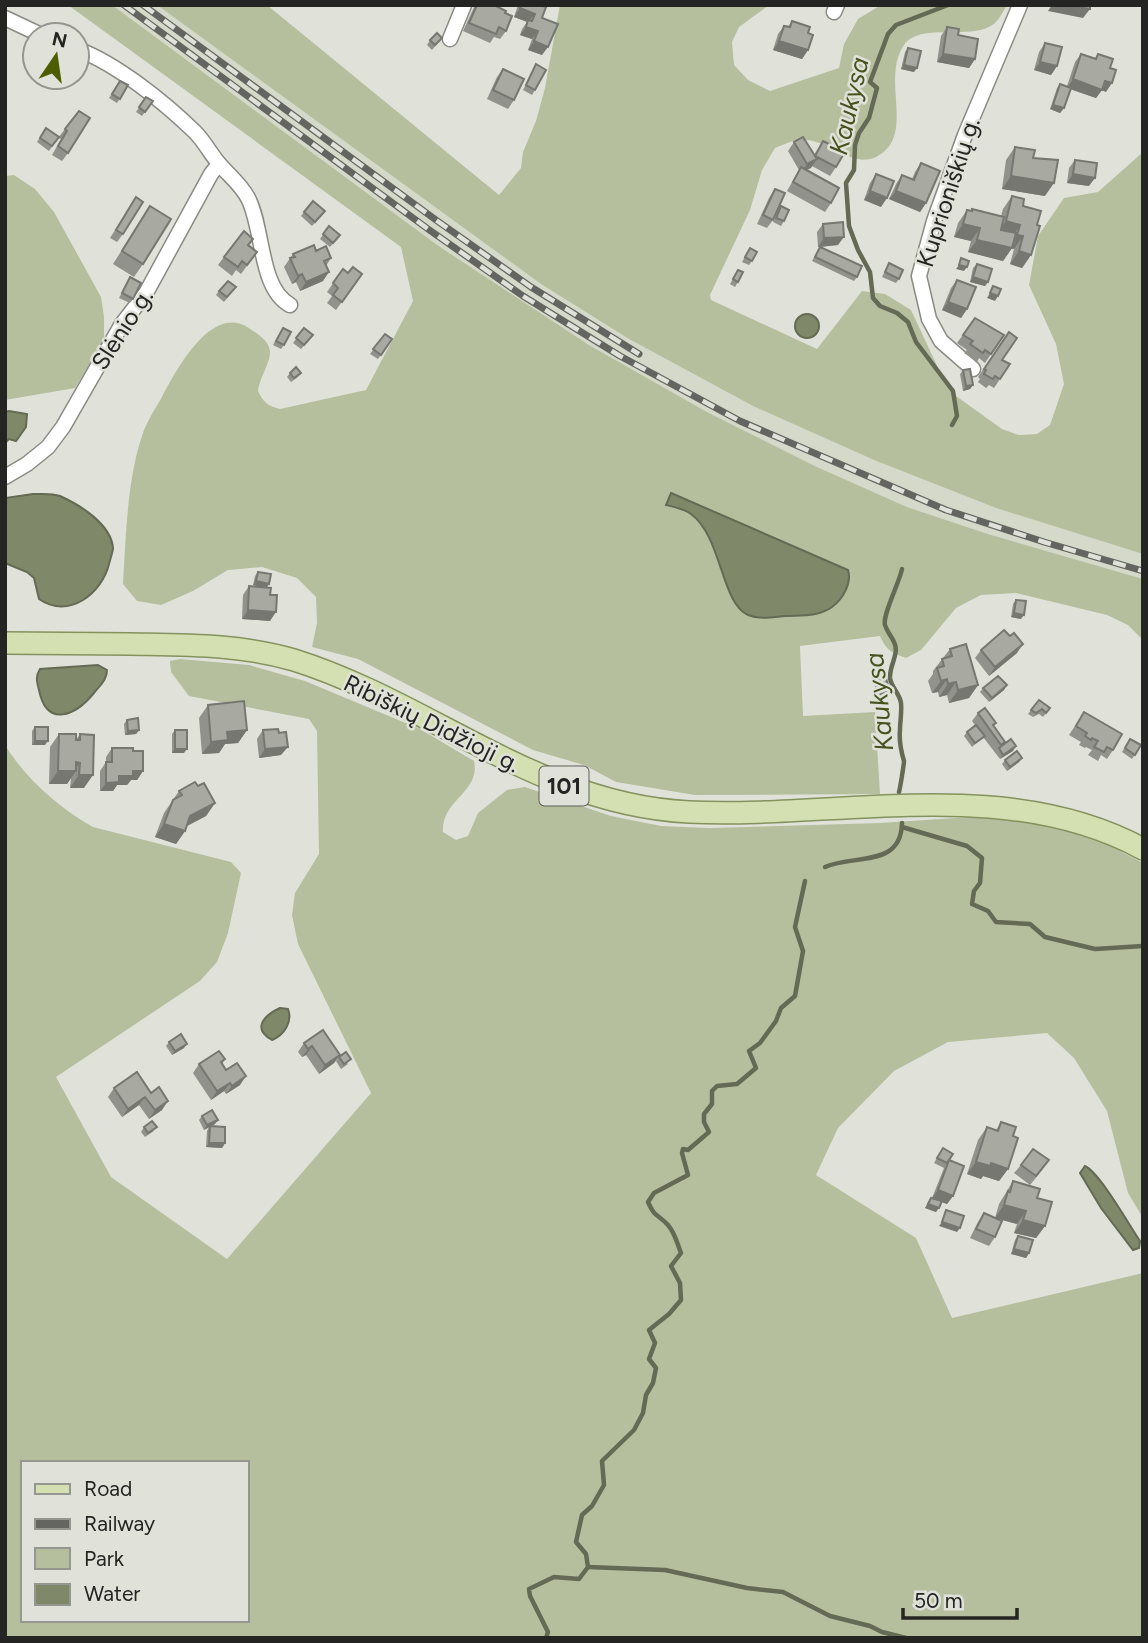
<svg xmlns="http://www.w3.org/2000/svg" width="1148" height="1643" font-family="Figtree,sans-serif">
<style>
.built{fill:#d4d9c9}
.green{fill:#b5bf9e;fill-rule:evenodd}
.water{fill:#7f8868;stroke:#646a53;stroke-width:2}
.lines{fill:none;stroke-linecap:round;stroke-linejoin:round}
.stream{stroke:#646a53;stroke-width:4.5}
.minor-casing{stroke:#898c84;stroke-width:17}
.primary-casing{stroke:#84925d;stroke-width:24}
.minor{stroke:#fff;stroke-width:14}
.primary{stroke:#d4e0b1;stroke-width:21}
.rail-casing{stroke:#646561;stroke-width:7}
.rail{stroke:#e0e2da;stroke-width:4.5;stroke-dasharray:13;stroke-linecap:butt}
.wall{fill:#90928b}
.shaded-wall{fill:#767771}
.building{fill:#a8aaa2;stroke:#767771;stroke-width:2}
.labels{text-anchor:middle;dominant-baseline:central;stroke-width:5;stroke-linejoin:round;paint-order:stroke}
.shield{fill:#e0e2da;stroke:#5c5e59;stroke-width:2}
.shield-label{font-size:23px;font-weight:bold;fill:#242522}
.street-label{font-size:24px;fill:#242522;stroke:#e0e2da}
.water-label{font-size:26px;font-style:italic;fill:#45521d;stroke:#e0e2da}
</style>
<rect width="100%" height="100%" fill="#e0e2da"/>
<polygon class="built" points="112,5 157,5 541,284 629,339 753,406 874,460 996,508 1143,554 1143,579 988,534 907,507 817,467 707,412 589,345 440,247"/>
<g class="green">
<path d="M68 5H112L440 247 589 345 707 412 817 467 907 507 988 534 1143 579V640L1128 625 1107 615 1016 593 981 595 956 608 921 650 906 658C892 653 886 650 880 636L800 646 803 716 875 712 880 794 695 795 616 782 584 765 533 750 358 659 312 647 317 623 316 597 297 578 262 567 228 570 193 591 161 605 137 601 123 584C126 534 127 477 144 430 149 418 156 407 162 397 176 371 211 303 249 328 257 334 268 339 270 351 271 362 259 379 258 391 263 402 268 406 280 409L366 390 413 301 401 247ZM691 514 817 614 735 604 715 547 710 536Z"/>
<path d="M157 5H267L499 195 521 168 523 152 536 121 545 88 560 5H769L739 27 732 42 734 65 748 80 770 91 839 68 844 44 858 19 881 5H1007C1003 11 1000 18 995 23 974 42 921 21 904 45 880 80 917 136 876 157 852 169 825 137 800 140 792 140 783 145 775 148L762 170 750 210 710 295 711 300 817 349 862 291 885 294 911 310 940 372 956 396 1002 429 1019 435 1037 434 1050 425 1064 384 1056 344 1029 285 1038 236 1064 198 1098 192 1143 152V554L996 508 874 460 753 406 629 339 541 284Z"/>
<polygon points="14,175 35,189 54,212 101,297 104,317 104,340 75,388 5,400 5,176"/>
<path d="M180 659 249 665 305 681 420 729 474 761C481 792 441 800 443 832L456 840 468 836 478 813 507 790 525 787 611 816 661 826 709 828 880 823 971 817 1030 822 1073 832 1105 843 1143 863V1218L1128 1193 1107 1111 1074 1058 1047 1033 948 1042 894 1071 838 1128 816 1175 916 1238 952 1318 1143 1273V1638H5V745C26 779 59 808 93 827L231 862 241 873 228 933 217 962 200 981 56 1077 111 1177 227 1259 371 1093 298 944 292 915 295 893 319 854 317 731 309 719 189 696 171 672 170 661ZM23 1463H247V1620H23Z"/>
</g>
<g class="water">
<circle cx="807" cy="326" r="12"/>
<polygon points="9,411 27,414 26,427 16,441 9,439 5,443 5,412"/>
<path d="M671 493 848 570C852 583 843 599 832 607 818 617 802 615 785 616 773 617 760 620 748 615 721 603 722 537 691 514 685 509 674 507 666 505Z"/>
<path d="M33 494C41 494 52 493 60 496 80 505 111 524 113 548 113 552 110 559 109 564 102 593 69 620 39 599L34 578 27 572 5 563V498Z"/>
<path d="M98 665 107 670C107 680 100 685 94 693 76 715 47 729 39 690 37 682 35 677 40 669Z"/>
<path d="M280 1008 288 1009C293 1022 284 1035 272 1040 251 1028 265 1015 280 1008Z"/>
<path d="M1085 1166C1100 1173 1129 1225 1140 1241L1139 1248 1133 1250 1101 1208 1080 1173Z"/>
</g>
<g class="lines">
<g class="stream">
<polyline points="948,5 896,25 888,34 870,82 877,88 869,118 859,133 855,145 854,170 846,183 849,226 858,250 870,272 873,298 880,306 897,313 908,322 916,342 953,391 957,416 952,425"/>
<path d="M899 792C900 789 904 764 904 761 901 751 899 740 900 730 900 721 902 712 901 703 900 694 891 687 890 678 889 666 900 653 894 642 891 635 887 632 885 625 882 616 900 581 902 569"/>
<polyline points="902,827 967,846 982,858 980,883 974,891 972,904 988,911 996,922 1030,924 1045,937 1095,949 1143,946"/>
<path d="M825 867C855 854 901 868 902 823"/>
<polyline points="588,1567 665,1570 747,1588 783,1592 830,1616 870,1626 882,1632 906,1638"/>
<path d="M546 1638 548 1632 530 1596 529 1589 554 1577 579 1579 588 1567 586 1554 576 1542 582 1515 592 1506 604 1485 602 1461 634 1430 643 1413 646 1395 653 1383 656 1368 649 1359 655 1343 649 1330 669 1314 681 1300 680 1283 671 1266 681 1253C677 1243 675 1233 668 1225 658 1214 655 1218 648 1202L654 1193 688 1175 682 1153 683 1149 688 1150 709 1132 704 1122V1114L712 1104V1091L717 1086 737 1084 756 1068 749 1051 760 1043 776 1021 781 1008 795 996 803 951 795 927 805 881"/>
</g>
<g class="minor-casing">
<g id="minor">
<polyline points="834,12 837,5"/>
<polyline points="5,18 41,35"/>
<polyline points="450,39 464,5"/>
<path d="M77 49C117 64 164 102 195 132 205 142 211 155 221 166 231 177 241 185 248 198 264 229 259 288 290 305"/>
<polyline points="973,369 941,341 929,319 919,276 934,221 965,135 1020,5"/>
<polyline points="5,477 27,464 48,447 63,427 122,324 146,293 211,174 219,164"/>
</g>
</g>
<g class="primary-casing">
<path id="primary" d="M5 643C47 643 88 644 130 644 185 645 239 644 294 660 431 703 539 805 689 812 838 819 1005 774 1143 849"/>
</g>
<use href="#minor" class="minor"/>
<use href="#primary" class="primary"/>
<g class="rail-casing">
<g id="rail">
<polyline points="124,5 428,229 523,296 620,356 740,421 946,510 1044,542 1143,571"/>
<polyline points="143,5 436,220 531,287 639,354"/>
</g>
</g>
<use href="#rail" class="rail"/>
</g>
<g class="wall">
<polygon points="475,5 494,5 505,13 506,31 500,39 494,37 490,43 463,31"/>
<polygon points="518,5 540,5 542,18 542,55 528,50 532,39 520,35 522,29 527,22 514,17"/>
<polygon points="792,21 808,33 808,50 802,59 773,50 778,34 784,26 788,27"/>
<polygon points="947,27 958,35 975,59 969,68 937,62 941,36"/>
<polygon points="442,38 432,50 427,45 430,40"/>
<polygon points="1045,43 1057,66 1051,75 1034,70 1039,52"/>
<polygon points="908,48 914,72 901,69 905,52"/>
<polygon points="1081,54 1095,58 1098,54 1110,68 1106,92 1102,90 1096,98 1070,89 1064,108 1060,113 1050,109 1057,88 1060,84 1067,86 1075,62"/>
<polygon points="536,64 535,90 532,95 523,90"/>
<polygon points="503,69 514,100 508,109 487,99 497,77"/>
<polygon points="120,81 128,85 117,103 109,98"/>
<polygon points="146,97 153,101 142,116 136,112"/>
<polygon points="79,111 68,153 62,161 52,155 61,139 58,138"/>
<polygon points="46,128 59,137 49,151 37,142"/>
<polygon points="823,141 836,167 830,176 812,166 806,170 831,203 825,212 787,191 799,170 788,151 794,142 814,155"/>
<polygon points="1015,147 1033,158 1045,196 1002,189 1006,160"/>
<polygon points="1075,160 1089,186 1067,183 1069,168"/>
<polygon points="921,163 926,203 920,212 889,199 896,184 902,175 912,179 915,172"/>
<polygon points="876,174 881,207 864,200 870,183"/>
<polygon points="775,189 773,220 767,228 757,224 769,198"/>
<polygon points="1012,196 1023,206 1037,225 1031,255 1022,268 1010,264 1014,249 1012,248 1003,261 968,252 971,241 954,237 958,223 967,210 971,211 972,209 1001,216 1003,209"/>
<polygon points="136,197 123,234 117,242 110,238"/>
<polygon points="150,206 143,264 134,277 113,264"/>
<polygon points="781,206 784,221 781,226 773,222"/>
<polygon points="304,212 322,215 312,226 301,216"/>
<polygon points="823,224 838,245 820,247 857,277 854,281 812,261 820,247 818,247 817,232"/>
<polygon points="329,226 340,235 330,247 320,239"/>
<polygon points="249,245 257,252 241,274 236,270 232,276 218,265 224,257"/>
<polygon points="750,248 752,261 749,265 742,262"/>
<polygon points="316,251 331,258 326,266 323,281 300,291 296,282 292,284 284,267 293,254"/>
<polygon points="889,263 899,279 896,283 882,277"/>
<polygon points="977,264 988,282 985,286 970,282 973,268"/>
<polygon points="343,269 348,273 362,274 336,310 327,303 332,296 327,292"/>
<polygon points="738,270 738,282 735,287 730,284"/>
<polygon points="130,277 133,299 130,303 119,298"/>
<polygon points="957,280 967,309 961,318 942,310 951,288"/>
<polygon points="236,287 224,302 216,295 219,291"/>
<polygon points="975,318 1004,335 985,363 979,358 977,362 964,353 967,350 957,343"/>
<polygon points="283,328 284,345 281,349 273,345"/>
<polygon points="304,328 313,335 301,349 293,343"/>
<polygon points="1009,332 1002,360 1010,364 994,388 989,385 986,388 978,382 980,379 978,377"/>
<polygon points="385,334 392,339 378,359 370,354"/>
<polygon points="963,370 973,385 970,389 963,391 960,374"/>
<polygon points="290,373 301,373 298,377 291,382 287,377"/>
<polygon points="258,572 269,584 267,587 270,621 242,619 243,595 249,586 260,587 253,585 255,576"/>
<polygon points="1016,600 1021,619 1011,617 1013,604"/>
<polygon points="950,649 978,685 969,698 949,703 947,695 939,697 938,692 932,693 928,681 933,674 933,671"/>
<polygon points="981,650 1017,653 989,676 975,658"/>
<polygon points="877,677 887,695 878,698 874,682"/>
<polygon points="983,688 1004,690 989,702 980,692"/>
<polygon points="1039,700 1050,708 1043,717 1039,714 1033,717 1028,714"/>
<polygon points="208,705 247,730 238,743 225,744 219,753 202,754 199,718"/>
<polygon points="1084,712 1113,750 1107,759 1101,755 1098,761 1088,755 1092,750 1086,747 1085,748 1079,745 1081,742 1069,735"/>
<polygon points="978,713 996,723 994,726 1005,742 1003,745 1013,751 1000,759 983,737 972,747 964,736 967,732 975,725 972,721"/>
<polygon points="127,720 139,730 136,734 125,735 124,724"/>
<polygon points="35,727 45,745 32,745 32,731"/>
<polygon points="175,730 184,753 172,753 172,734"/>
<polygon points="263,730 279,733 281,755 259,758 257,739"/>
<polygon points="59,734 76,740 80,734 84,788 70,788 71,778 67,784 49,784 50,747"/>
<polygon points="1130,739 1141,745 1132,759 1122,752"/>
<polygon points="112,748 133,751 143,771 137,780 131,780 127,785 117,785 113,791 100,791 100,771 106,762 106,757"/>
<polygon points="1005,760 1019,762 1007,771 1002,764"/>
<polygon points="198,786 215,803 206,816 187,826 185,831 176,844 155,837 164,813 179,791"/>
<polygon points="169,1042 184,1048 172,1055 166,1046"/>
<polygon points="304,1043 340,1055 334,1063 319,1074 306,1055 302,1057 298,1052"/>
<polygon points="339,1057 348,1064 341,1069 336,1061"/>
<polygon points="225,1059 222,1064 240,1085 226,1094 224,1091 211,1100 193,1073 199,1064"/>
<polygon points="137,1072 162,1110 149,1119 139,1105 122,1117 108,1097 114,1088"/>
<polygon points="202,1116 215,1124 210,1126 225,1143 222,1148 206,1147 207,1131 209,1127 204,1130 199,1120"/>
<polygon points="1001,1122 1013,1136 1008,1169 999,1181 983,1176 981,1179 967,1174 978,1140 987,1127 996,1130"/>
<polygon points="144,1127 154,1131 145,1137 141,1132"/>
<polygon points="943,1148 949,1161 953,1196 947,1204 941,1202 936,1212 925,1208 928,1202 931,1198 932,1198 944,1168 934,1163"/>
<polygon points="1021,1165 1043,1169 1030,1185 1014,1173"/>
<polygon points="1013,1181 1037,1198 1045,1226 1036,1238 1014,1233 1017,1224 995,1218 999,1204"/>
<polygon points="984,1213 995,1237 989,1246 970,1238 978,1222"/>
<polygon points="1018,1236 1029,1253 1026,1258 1011,1254 1015,1240"/>
</g>
<g class="shaded-wall">
<polygon points="1052,5 1068,5 1090,9 1083,18 1048,11"/>
<polygon points="520,8 535,14 528,22 514,17"/>
<polygon points="526,27 538,31 532,39 520,35"/>
<polygon points="534,41 548,47 542,55 528,50"/>
<polygon points="779,41 808,50 802,59 773,50"/>
<polygon points="943,54 975,59 969,68 937,62"/>
<polygon points="1040,62 1057,66 1051,75 1034,70"/>
<polygon points="904,65 917,68 914,72 901,69"/>
<polygon points="1073,79 1105,81 1112,83 1106,92 1102,90 1096,98 1067,88"/>
<polygon points="1053,105 1064,108 1060,113 1050,109"/>
<polygon points="817,159 811,168 801,173 807,164"/>
<polygon points="1073,174 1095,178 1089,186 1067,183"/>
<polygon points="1011,176 1054,183 1045,196 1002,189"/>
<polygon points="870,191 887,198 881,207 864,200"/>
<polygon points="896,191 926,203 920,212 889,199"/>
<polygon points="1006,221 1020,225 1012,238 997,233"/>
<polygon points="963,224 980,228 971,241 954,237"/>
<polygon points="1017,235 1023,236 1014,249 1012,248 1003,261 968,252 977,240 1009,247"/>
<polygon points="844,237 838,245 818,247 824,238"/>
<polygon points="1019,251 1031,255 1022,268 1010,264"/>
<polygon points="959,265 967,267 964,271 956,269"/>
<polygon points="329,272 323,281 300,291 306,282"/>
<polygon points="302,274 296,282 292,284 298,276"/>
<polygon points="973,277 988,282 985,286 970,282"/>
<polygon points="990,293 998,296 995,301 987,298"/>
<polygon points="948,302 967,309 961,318 942,310"/>
<polygon points="973,385 970,389 963,391 966,386"/>
<polygon points="256,581 269,584 266,588 253,585"/>
<polygon points="248,610 276,612 270,621 242,619"/>
<polygon points="1014,613 1024,615 1021,619 1011,617"/>
<polygon points="1023,644 1017,653 989,676 995,667"/>
<polygon points="947,679 938,692 932,693 941,681"/>
<polygon points="956,682 947,695 939,697 948,684"/>
<polygon points="978,685 969,698 949,703 958,690"/>
<polygon points="1007,685 1004,690 989,702 992,698"/>
<polygon points="890,691 887,695 878,698 881,694"/>
<polygon points="139,730 136,734 125,735 128,731"/>
<polygon points="247,730 238,743 225,744 219,753 202,754 211,742 227,732"/>
<polygon points="35,741 48,741 45,745 32,745"/>
<polygon points="1016,746 1013,751 1000,759 1003,755"/>
<polygon points="288,747 281,755 259,758 265,749"/>
<polygon points="175,749 187,749 184,753 172,753"/>
<polygon points="1022,758 1019,762 1007,771 1010,767"/>
<polygon points="76,762 80,763 73,771 76,771 67,784 49,784 58,771"/>
<polygon points="133,771 143,771 137,780 131,780 127,785 117,785 113,791 100,791 106,783 119,776"/>
<polygon points="79,775 93,775 84,788 70,788"/>
<polygon points="215,803 206,816 181,829 190,816"/>
<polygon points="164,824 185,831 176,844 155,837"/>
<polygon points="187,1044 184,1048 172,1055 175,1051"/>
<polygon points="312,1046 306,1055 302,1057 308,1049"/>
<polygon points="340,1055 334,1063 319,1074 325,1065"/>
<polygon points="246,1076 240,1085 226,1094 232,1086"/>
<polygon points="230,1083 224,1091 211,1100 217,1091"/>
<polygon points="145,1097 139,1105 122,1117 128,1109"/>
<polygon points="168,1101 162,1110 149,1119 155,1110"/>
<polygon points="218,1120 215,1124 204,1130 207,1125"/>
<polygon points="209,1143 225,1143 222,1148 206,1147"/>
<polygon points="976,1162 991,1163 1008,1169 999,1181 983,1176 981,1179 967,1174"/>
<polygon points="938,1190 953,1196 947,1204 932,1198"/>
<polygon points="928,1204 939,1208 936,1212 925,1208"/>
<polygon points="1004,1205 1026,1211 1017,1224 995,1218"/>
<polygon points="1023,1220 1045,1226 1036,1238 1014,1233"/>
<polygon points="942,1222 960,1228 957,1232 939,1226"/>
<polygon points="1014,1249 1029,1253 1026,1258 1011,1254"/>
</g>
<g class="building">
<polygon points="477,5 494,5 506,11 505,13 512,16 506,31 499,27 496,34 469,23"/>
<polygon points="521,5 540,5 546,7 542,18 558,24 548,47 534,41 538,31 526,27 528,20 532,21 535,14 520,8"/>
<polygon points="1068,5 1090,5 1090,9"/>
<polygon points="792,21 810,27 808,33 813,35 808,50 779,41 784,26 790,27"/>
<polygon points="947,27 959,29 958,35 978,39 975,59 943,54"/>
<polygon points="437,33 442,38 435,45 430,40"/>
<polygon points="1045,43 1062,47 1057,66 1040,62"/>
<polygon points="908,48 921,51 917,68 904,65"/>
<polygon points="1081,54 1096,59 1098,54 1113,59 1110,68 1116,70 1112,83 1105,81 1102,90 1073,79"/>
<polygon points="536,64 546,70 535,90 526,85"/>
<polygon points="503,69 524,79 514,100 493,90"/>
<polygon points="120,81 128,85 120,99 112,94"/>
<polygon points="1060,84 1071,88 1064,108 1053,105"/>
<polygon points="146,97 153,101 145,112 139,107"/>
<polygon points="79,111 90,118 68,153 58,146 67,131 65,129"/>
<polygon points="46,128 59,137 52,146 40,138"/>
<polygon points="803,137 817,159 807,164 794,142"/>
<polygon points="823,141 845,152 836,167 815,156"/>
<polygon points="1015,147 1035,150 1033,158 1058,160 1054,183 1011,176"/>
<polygon points="1075,160 1097,163 1095,178 1073,174"/>
<polygon points="921,163 940,171 926,203 896,191 902,175 914,180"/>
<polygon points="801,167 839,188 831,203 793,182"/>
<polygon points="876,174 894,181 887,198 870,191"/>
<polygon points="775,189 785,193 773,220 763,215"/>
<polygon points="1012,196 1024,199 1023,206 1041,211 1037,225 1040,226 1031,255 1019,251 1023,236 1017,235 1020,225 1006,221"/>
<polygon points="136,197 143,202 123,234 116,230"/>
<polygon points="313,201 325,211 315,222 304,212"/>
<polygon points="150,206 171,219 143,264 122,251"/>
<polygon points="781,206 789,210 784,221 776,218"/>
<polygon points="972,209 1004,217 1001,230 1016,233 1012,248 977,240 980,228 963,224 967,210 972,211"/>
<polygon points="843,222 844,237 824,238 823,224"/>
<polygon points="329,226 340,235 333,243 323,234"/>
<polygon points="244,231 253,239 248,245 257,252 247,265 242,261 238,267 224,257"/>
<polygon points="314,245 316,251 326,246 331,258 324,261 329,272 306,282 302,274 298,276 290,258 295,257 293,254"/>
<polygon points="820,247 862,266 857,277 815,257"/>
<polygon points="750,248 757,252 752,261 745,257"/>
<polygon points="961,258 969,261 967,267 959,265"/>
<polygon points="889,263 903,270 899,279 885,272"/>
<polygon points="977,264 992,269 988,282 973,277"/>
<polygon points="353,267 362,274 342,302 333,295 338,288 333,283 343,269 348,273"/>
<polygon points="738,270 743,272 738,282 733,279"/>
<polygon points="130,277 141,283 133,299 122,293"/>
<polygon points="957,280 976,287 967,309 948,302"/>
<polygon points="228,281 236,287 227,297 219,291"/>
<polygon points="993,286 1001,289 998,296 990,293"/>
<polygon points="975,318 1004,335 991,354 985,350 983,353 970,344 973,341 963,335"/>
<polygon points="283,328 291,332 284,345 276,341"/>
<polygon points="304,328 313,335 304,345 296,338"/>
<polygon points="1009,332 1017,338 1002,360 1010,364 1000,379 995,376 993,379 984,374 986,370 984,369"/>
<polygon points="385,334 392,339 381,355 373,349"/>
<polygon points="296,367 301,373 294,378 290,373"/>
<polygon points="970,369 973,385 966,386 963,370"/>
<polygon points="258,572 271,574 269,584 256,581"/>
<polygon points="249,586 271,588 270,595 277,595 276,612 248,610"/>
<polygon points="1016,600 1026,601 1024,615 1014,613"/>
<polygon points="1004,630 1010,636 1014,633 1023,644 995,667 981,650"/>
<polygon points="966,644 978,685 958,690 956,682 948,684 947,679 941,681 937,668 944,666 942,659 952,656 950,649"/>
<polygon points="885,675 890,691 881,694 877,677"/>
<polygon points="998,676 1007,685 992,698 983,688"/>
<polygon points="1039,700 1050,708 1046,713 1042,709 1036,713 1031,710"/>
<polygon points="244,701 247,730 227,732 228,740 211,742 208,705"/>
<polygon points="985,708 996,723 993,725 1005,742 1001,745 978,713"/>
<polygon points="1084,712 1122,734 1113,750 1107,747 1104,752 1094,747 1098,741 1092,738 1091,740 1085,736 1087,733 1076,726"/>
<polygon points="138,718 139,730 128,731 127,720"/>
<polygon points="976,725 985,736 975,743 967,732"/>
<rect x="35" y="727" width="13" height="14"/>
<polygon points="278,729 279,733 286,732 288,747 265,749 263,730"/>
<rect x="175" y="730" width="12" height="19"/>
<polygon points="59,734 76,734 76,740 80,740 80,734 94,735 93,775 79,775 80,763 76,762 76,771 58,771"/>
<polygon points="1011,739 1016,746 1003,755 999,748"/>
<polygon points="1130,739 1141,745 1135,755 1125,748"/>
<polygon points="112,748 133,748 133,751 143,751 143,771 133,771 133,776 119,776 119,782 106,783 106,762 112,762"/>
<polygon points="1017,751 1022,758 1010,767 1005,760"/>
<polygon points="195,782 198,786 204,783 215,803 190,816 185,831 164,824 173,800 182,795 179,791"/>
<polygon points="323,1030 340,1055 325,1065 312,1046 308,1049 304,1043"/>
<polygon points="181,1034 187,1044 175,1051 169,1042"/>
<polygon points="219,1051 225,1059 221,1062 226,1070 237,1063 246,1076 232,1086 230,1083 217,1091 199,1064"/>
<polygon points="346,1052 351,1059 344,1064 339,1057"/>
<polygon points="137,1072 151,1093 159,1087 168,1101 155,1110 145,1097 128,1109 114,1088"/>
<polygon points="212,1110 218,1120 207,1125 202,1116"/>
<polygon points="152,1121 157,1127 148,1133 144,1127"/>
<polygon points="1001,1122 1016,1127 1013,1136 1018,1138 1008,1169 991,1163 990,1166 976,1162 987,1127 998,1131"/>
<polygon points="210,1126 225,1127 225,1143 209,1143"/>
<polygon points="943,1148 953,1154 947,1163 937,1158"/>
<polygon points="1033,1149 1049,1160 1036,1176 1021,1165"/>
<polygon points="949,1160 964,1166 953,1196 938,1190"/>
<polygon points="1013,1181 1040,1189 1037,1198 1052,1202 1045,1226 1023,1220 1026,1211 1004,1205 1008,1191 1010,1192"/>
<polygon points="931,1198 942,1201 939,1208 928,1204"/>
<polygon points="946,1210 964,1216 960,1228 942,1222"/>
<polygon points="984,1213 1002,1221 995,1237 976,1229"/>
<polygon points="1018,1236 1033,1240 1029,1253 1014,1249"/>
</g>
<g class="labels">
<rect class="shield" x="539.5" y="766.5" width="49" height="39" rx="5"/>
<g class="shield-label">
<text x="564" y="786">101</text>
</g>
<g class="street-label">
<text transform="translate(948 192) rotate(-72)">Kuprioniškių g.</text>
<text transform="translate(122 329) rotate(-57)">Slėnio g.</text>
<text transform="translate(432 723) rotate(26)">Ribiškių Didžioji g.</text>
</g>
<g class="water-label">
<text transform="translate(849 106) rotate(-77)">Kaukysa</text>
<text transform="translate(879 702) rotate(-96)">Kaukysa</text>
</g>
</g>
<rect width="1148" height="1643" fill="none" stroke="#242522" stroke-width="14"/>
<rect x="21" y="1461" width="228" height="161" fill="#e0e2da" stroke="#959690" stroke-width="2"/>
<rect x="35" y="1484" width="35" height="10" fill="#d4e0b1" stroke="#959690" stroke-width="2"/>
<text x="84" y="1496" font-size="21" fill="#242522">Road</text>
<rect x="35" y="1519" width="35" height="10" fill="#646561" stroke="#959690" stroke-width="2"/>
<text x="84" y="1531" font-size="21" fill="#242522">Railway</text>
<rect x="35" y="1548" width="35" height="21" fill="#b5bf9e" stroke="#959690" stroke-width="2"/>
<text x="84" y="1566" font-size="21" fill="#242522">Park</text>
<rect x="35" y="1584" width="35" height="21" fill="#7f8868" stroke="#959690" stroke-width="2"/>
<text x="84" y="1601" font-size="21" fill="#242522">Water</text>
<g transform="translate(56 56) rotate(13)"><circle r="33" fill="#e0e2da" stroke="#959690" stroke-width="2"/>
<path d="M0-5L12 26L0 18L-12 26Z" fill="#4d5e00"/>
<text y="-10" font-size="19" font-weight="bold" text-anchor="middle" fill="#242522">N</text>
</g>
<path d="M903 1608v10h114v-10" fill="none" stroke="#242522" stroke-width="3.5"/>
<text x="914" y="1608" font-size="21" fill="#242522" stroke="#e0e2da" stroke-width="5" paint-order="stroke">50 m</text>
</svg>
